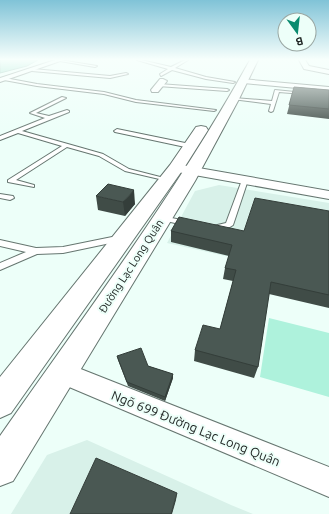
<svg xmlns="http://www.w3.org/2000/svg" width="329" height="514" font-family="Ubuntu,sans-serif">
<style>
.built{fill:#d8f1e9}
.green{fill:#aef2dc}
.water{fill:#84d9be;stroke:#65a28f}
.lines{fill:none;stroke-linecap:round;stroke-linejoin:round}
.lane-casing{stroke:#667670;stroke-width:2}
.street-casing{stroke:#667670;stroke-width:2}
.secondary-casing{stroke:#667670;stroke-width:2}
.lane{fill:#fff;fill-rule:evenodd}
.street{fill:#fff;fill-rule:evenodd}
.secondary{fill:#fff;fill-rule:evenodd}
.wall{fill:#404c47}
.shaded-wall{fill:#343e3a}
.building{fill:#4a5853;stroke:#343e3a}
.labels{text-anchor:middle;dominant-baseline:central;stroke-width:4;stroke-linejoin:round;paint-order:stroke}
.street-label{font-size:11px;fill:#1d2321;stroke:#edfff9}
.near-street-label{font-size:13px;fill:#1d2321;stroke:#edfff9}
</style>
<rect width="100%" height="100%" fill="#edfff9"/>
<g class="built">
<polygon points="219,185 329,203 329,279 167,243 195,191"/>
<polygon points="87,440 231,505 253,514 11,514 47,455"/>
</g>
<polygon class="green" points="269,318 329,333 329,397 260,377"/>
<polygon class="water" points="0,60 38,60 27,66 0,73"/>
<g class="lines">
<g class="lane-casing">
<g id="lane">
<polygon points="54,60 60,60 97,66 95,67"/>
<polygon points="137,60 141,60 171,67 185,60 188,60 175,68 206,77 235,82 233,83 206,79 172,70 161,76 160,74 168,69"/>
<polygon points="33,69 110,76 126,73 128,74 110,78 32,71"/>
<polygon points="5,78 37,84 104,92 136,100 216,110 214,111 136,102 104,94 37,86 4,80"/>
<polygon points="159,84 227,89 229,90 227,91 158,86"/>
<polygon points="275,90 305,93 303,94 279,92 273,111 271,112 269,111 271,104 232,99 234,98 272,101"/>
<polygon points="62,97 66,98 36,113 49,116 67,110 69,111 69,112 22,131 103,154 129,169 168,179 168,181 125,171 99,156 67,147 16,180 34,185 34,187 8,182 8,180 62,146 18,133 0,140 0,136 45,118 30,113"/>
<polygon points="117,129 190,144 193,146 190,148 115,132 114,131"/>
<path d="M245 178 248 180 233 225C228 229 216 232 209 231L208 229 209 227 226 223 242 180Z"/>
<polygon points="0,194 13,196 14,198 10,200 0,198"/>
<polygon points="159,216 162,216 191,222 192,224 188,226 162,220 159,220 158,218"/>
<polygon points="122,235 125,236 126,238 125,240 63,253 37,254 0,270 0,263 26,252 0,246 0,240 36,248 63,247"/>
</g>
</g>
<g class="street-casing">
<g id="street">
<polygon points="55,60 63,60 0,82 0,78"/>
<polygon points="299,60 305,60 309,66 329,70 329,74 304,69"/>
<polygon points="160,79 163,79 167,81 158,92 152,92 151,90"/>
<polygon points="241,79 329,87 329,91 244,83 240,81"/>
<polygon points="176,164 329,191 329,199 172,171 170,168 172,165"/>
<polygon points="63,362 329,467 329,497 55,381 51,373 55,365"/>
</g>
</g>
<g class="secondary-casing">
<g id="secondary">
<path d="M250 60H258L239 99 195 181 13 481 0 486V436C86 313 177 192 250 60Z"/>
<polygon points="201,126 206,127 208,130 184,168 11,413 0,418 0,377 170,165 196,127"/>
</g>
</g>
<use href="#lane" class="lane"/>
<use href="#street" class="street"/>
<use href="#secondary" class="secondary"/>
</g>
<g class="wall">
<polygon points="294,87 329,90 329,119 287,114"/>
<polygon points="96,196 135,204 125,216 98,210"/>
<polygon points="329,211 329,308 269,294 258,367 254,378 194,361 195,350 220,329 233,281 223,279 225,268 229,256 171,242 171,231 244,231"/>
<polygon points="117,356 173,374 173,378 165,401 128,386 118,360"/>
</g>
<g class="shaded-wall">
<polygon points="134,190 135,204 125,216 123,202"/>
<polygon points="173,374 173,378 165,401 165,397"/>
<polygon points="177,493 176,500 172,514 171,514"/>
</g>
<g class="building">
<polygon points="294,87 329,90 329,109 289,105"/>
<polygon points="108,184 134,190 123,202 96,196"/>
<polygon points="255,198 329,211 329,295 271,282 258,367 195,350 203,325 220,329 236,270 225,268 232,245 171,231 179,217 244,231"/>
<polygon points="141,348 148,366 173,374 165,397 127,382 117,356"/>
<polygon points="96,458 177,493 171,514 70,514"/>
</g>
<linearGradient id="sky" x2="0" y2="1"><stop stop-color="#80c3d7"/><stop offset="0.45" stop-color="#f7fffc"/><stop offset="1" stop-color="#f7fffc" stop-opacity="0"/></linearGradient>
<rect width="329" height="132" fill="url(#sky)"/>
<g class="labels">
<g class="street-label">
<text transform="translate(131 266) rotate(-57)">Đường Lạc Long Quân</text>
</g>
<g class="near-street-label">
<text transform="translate(196 428) rotate(22)">Ngõ 699 Đường Lạc Long Quân</text>
</g>
</g>
<g transform="translate(297 32) rotate(165)"><circle r="19" fill="#edfff9" stroke="#9aa7a3"/>
<path d="M0-3L7 15L0 10L-7 15Z" fill="#098b6f"/>
<text y="-6" font-size="11" font-weight="bold" text-anchor="middle" fill="#1d2321">B</text>
</g>
</svg>
